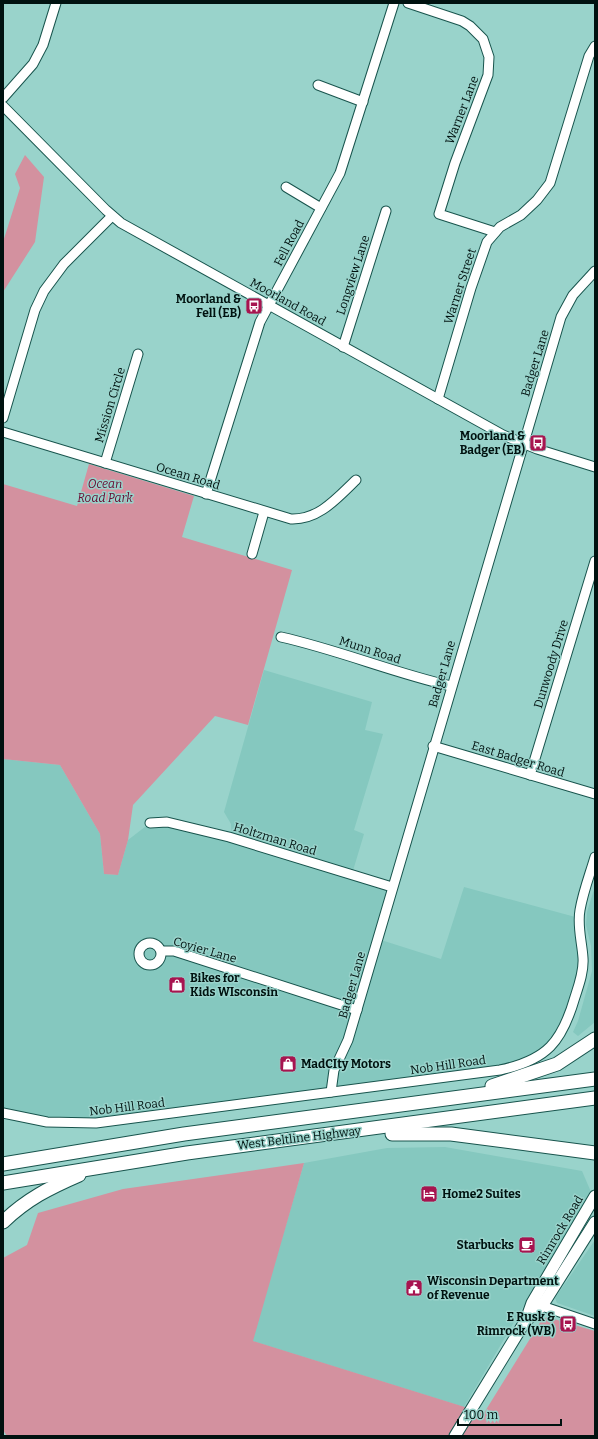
<svg xmlns="http://www.w3.org/2000/svg" width="598" height="1439" font-family="Bitter,serif">
<style>
.built{fill:#85c8bf}
.green{fill:#d3919f}
.lines{fill:none;stroke-linecap:round;stroke-linejoin:round}
.minor-casing{stroke:#18544d;stroke-width:11}
.major-casing{stroke:#18544d;stroke-width:13}
.highway-casing{stroke:#18544d;stroke-width:15}
.minor{stroke:#fff;stroke-width:9}
.major{stroke:#fff;stroke-width:11}
.highway{stroke:#fff;stroke-width:13}
.labels{text-anchor:middle;dominant-baseline:central;stroke-width:3;stroke-linejoin:round;paint-order:stroke}
.street-label{font-size:12px;fill:#001210;stroke:#99d3cb}
.poi-label{font-size:12px;font-weight:bold;fill:#001210;stroke:#99d3cb;text-anchor:end}
.park-label{font-size:12px;font-style:italic;fill:#6a0830;stroke:#99d3cb}
</style>
<rect width="100%" height="100%" fill="#99d3cb"/>
<g class="built">
<polygon points="264,670 372,702 365,730 383,734 354,830 364,834 352,874 392,887 381,940 441,959 464,887 579,918 581,980 553,1044 516,1066 96,1123 3,1113 3,759 60,765 100,834 104,874 118,875 128,840 150,823 232,838 231,824 224,812"/>
<polygon points="595,886 595,1022 578,1036 573,1032 578,1021 592,971 591,946 586,925 587,912"/>
<polygon points="445,1147 582,1171 591,1192 464,1407 252,1341 304,1163 387,1148"/>
<polygon points="595,1240 595,1316 557,1303 555,1298"/>
</g>
<g class="green">
<polygon points="25,155 44,177 35,242 3,292 3,242 20,188 15,174"/>
<polygon points="89,464 194,496 182,537 292,570 248,725 215,716 133,805 128,840 118,875 104,874 100,834 60,765 3,759 3,484 77,506"/>
<polygon points="304,1163 253,1341 484,1413 541,1321 547,1317 595,1331 595,1436 7,1436 3,1430 3,1258 27,1245 38,1213 123,1189"/>
</g>
<g class="lines">
<g class="minor-casing">
<g id="minor">
<polyline points="408,3 462,21 470,26 483,39 489,57 488,75 455,163 439,214 495,232"/>
<polyline points="318,85 363,102"/>
<polyline points="3,98 33,64 43,45 56,3"/>
<polyline points="3,106 106,210 121,223 503,435 537,449 595,467"/>
<polyline points="286,187 321,208"/>
<polyline points="343,347 386,211"/>
<polyline points="438,399 471,288 487,242 500,227 521,215 537,200 550,183 589,56 595,46"/>
<polyline points="3,418 35,310 44,291 64,264 112,216"/>
<path d="M3 432 291 519C319 520 337 498 356 480"/>
<polyline points="105,463 138,354"/>
<polyline points="206,494 260,322 340,173 394,3"/>
<polyline points="252,554 264,512"/>
<path d="M281 637C339 650 394 673 451 686"/>
<polyline points="433,746 595,794"/>
<polyline points="530,775 595,561"/>
<polyline points="150,823 167,822 229,837 392,887"/>
<circle cx="150" cy="954" r="11"/>
<polyline points="161,951 174,951 357,1010"/>
<polyline points="331,1092 334,1070 348,1040 561,317 573,295 595,271"/>
<path d="M3 1113 47 1122 96 1123 500 1070C547 1060 562 1042 575 997 579 985 584 971 583 958 582 942 577 926 580 910 583 892 590 874 595 857"/>
<polyline points="536,1304 595,1324"/>
</g>
</g>
<g class="major-casing">
<g id="major">
<polyline points="527,1320 542,1306 595,1222"/>
<polyline points="455,1436 526,1320 532,1303 595,1196"/>
</g>
</g>
<g class="highway-casing">
<g id="highway">
<polyline points="492,1086 557,1064 595,1039"/>
<polyline points="392,1134 451,1134 595,1153"/>
<polyline points="3,1164 184,1134 595,1079"/>
<polyline points="3,1183 187,1153 595,1098"/>
<path d="M3 1222C27 1199 49 1188 79 1175"/>
</g>
</g>
<use href="#minor" class="minor"/>
<use href="#major" class="major"/>
<use href="#highway" class="highway"/>
</g>
<defs>
<g id="bus-square" transform="scale(0.9)"><rect x="-9" y="-9" width="18" height="18" rx="4" fill="#a7144f" stroke="#99d3cb"/><path d="M-5-6H5V4H4V6H2V4H-2V6H-4V4H-5ZM-3.5-4V0h7V-4ZM-3.5 1.2v1.5H-2V1.2ZM2 1.2v1.5H3.5V1.2Z" fill="#fff"/></g>
<g id="shop-square" transform="scale(0.9)"><rect x="-9" y="-9" width="18" height="18" rx="4" fill="#a7144f" stroke="#99d3cb"/><path d="M-5-2.5h2.3a2.7 3.5 0 0 1 5.4 0H5L5.5 6h-11ZM-1.5-2.5h3a1.5 2.3 0 0 0-3 0Z" fill="#fff"/></g>
<g id="hotel-square" transform="scale(0.9)"><rect x="-9" y="-9" width="18" height="18" rx="4" fill="#a7144f" stroke="#99d3cb"/><path d="M-6-4.5h1.5V1H6V5H4.5V3h-9V5H-6ZM-4 0a1.8 1.8 0 1 1 3.6 0ZM.5 0V-2.5h3Q6-2.5 6 0Z" fill="#fff"/></g>
<g id="cafe-square" transform="scale(0.9)"><rect x="-9" y="-9" width="18" height="18" rx="4" fill="#a7144f" stroke="#99d3cb"/><path d="M-5.5-4.5H6V0H3Q3 3.5 0 3.5H-2.5Q-5.5 3.5-5.5 0ZM3-3.2v2h1.7v-2ZM-6 4.5H4V6H-6Z" fill="#fff"/></g>
<g id="civic-square" transform="scale(0.9)"><rect x="-9" y="-9" width="18" height="18" rx="4" fill="#a7144f" stroke="#99d3cb"/><path d="M-.6-6.5H3V-4.5H.6V-3L4-1V1h2V6H-6V1h2V-1L-.6-3ZM-1.2 2.5V6h2.4V2.5Z" fill="#fff"/></g>
</defs>
<g fill-rule="evenodd">
<use href="#bus-square" x="254" y="306"/>
<use href="#bus-square" x="538" y="443"/>
<use href="#shop-square" x="177" y="985"/>
<use href="#shop-square" x="288" y="1064"/>
<use href="#hotel-square" x="429" y="1194"/>
<use href="#cafe-square" x="527" y="1245"/>
<use href="#civic-square" x="414" y="1288"/>
<use href="#bus-square" x="568" y="1324"/>
</g>
<g class="labels">
<g class="street-label">
<text transform="translate(462 110) rotate(-69)">Warner Lane</text>
<text transform="translate(289 243) rotate(-62)">Fell Road</text>
<text transform="translate(353 275) rotate(-72)">Longview Lane</text>
<text transform="translate(460 286) rotate(-72)">Warner Street</text>
<text transform="translate(288 302) rotate(29)">Moorland Road</text>
<text transform="translate(535 363) rotate(-73)">Badger Lane</text>
<text transform="translate(110 405) rotate(-73)">Mission Circle</text>
<text transform="translate(188 476) rotate(17)">Ocean Road</text>
<text transform="translate(370 650) rotate(18)">Munn Road</text>
<text transform="translate(551 664) rotate(-73)">Dunwoody Drive</text>
<text transform="translate(442 674) rotate(-74)">Badger Lane</text>
<text transform="translate(518 759) rotate(17)">East Badger Road</text>
<text transform="translate(275 839) rotate(17)">Holtzman Road</text>
<text transform="translate(205 950) rotate(16)">Coyier Lane</text>
<text transform="translate(352 985) rotate(-74)">Badger Lane</text>
<text transform="translate(448 1065) rotate(-8)">Nob Hill Road</text>
<text transform="translate(127 1107) rotate(-7)">Nob Hill Road</text>
<text transform="translate(299 1138) rotate(-7)">West Beltline Highway</text>
<text transform="translate(560 1230) rotate(-59)">Rimrock Road</text>
</g>
<g class="poi-label">
<text x="241" y="299">Moorland &amp;<tspan x="241" dy="14">Fell (EB)</tspan></text>
<text x="525" y="436">Moorland &amp;<tspan x="525" dy="14">Badger (EB)</tspan></text>
<text x="190" y="978" text-anchor="start">Bikes for<tspan x="190" dy="14">Kids WIsconsin</tspan></text>
<text x="301" y="1064" text-anchor="start">MadCIty Motors</text>
<text x="442" y="1194" text-anchor="start">Home2 Suites</text>
<text x="514" y="1245">Starbucks</text>
<text x="427" y="1281" text-anchor="start">Wisconsin Department<tspan x="427" dy="14">of Revenue</tspan></text>
<text x="555" y="1317">E Rusk &amp;<tspan x="555" dy="14">Rimrock (WB)</tspan></text>
</g>
<g class="park-label">
<text x="105" y="484">Ocean<tspan x="105" dy="14">Road Park</tspan></text>
</g>
</g>
<rect width="598" height="1439" fill="none" stroke="#001210" stroke-width="8"/>
<path d="M458 1419v6h103v-6" fill="none" stroke="#001210" stroke-width="2"/>
<text x="464" y="1419" font-size="12" fill="#001210" stroke="#99d3cb" stroke-width="3" paint-order="stroke">100 m</text>
</svg>
